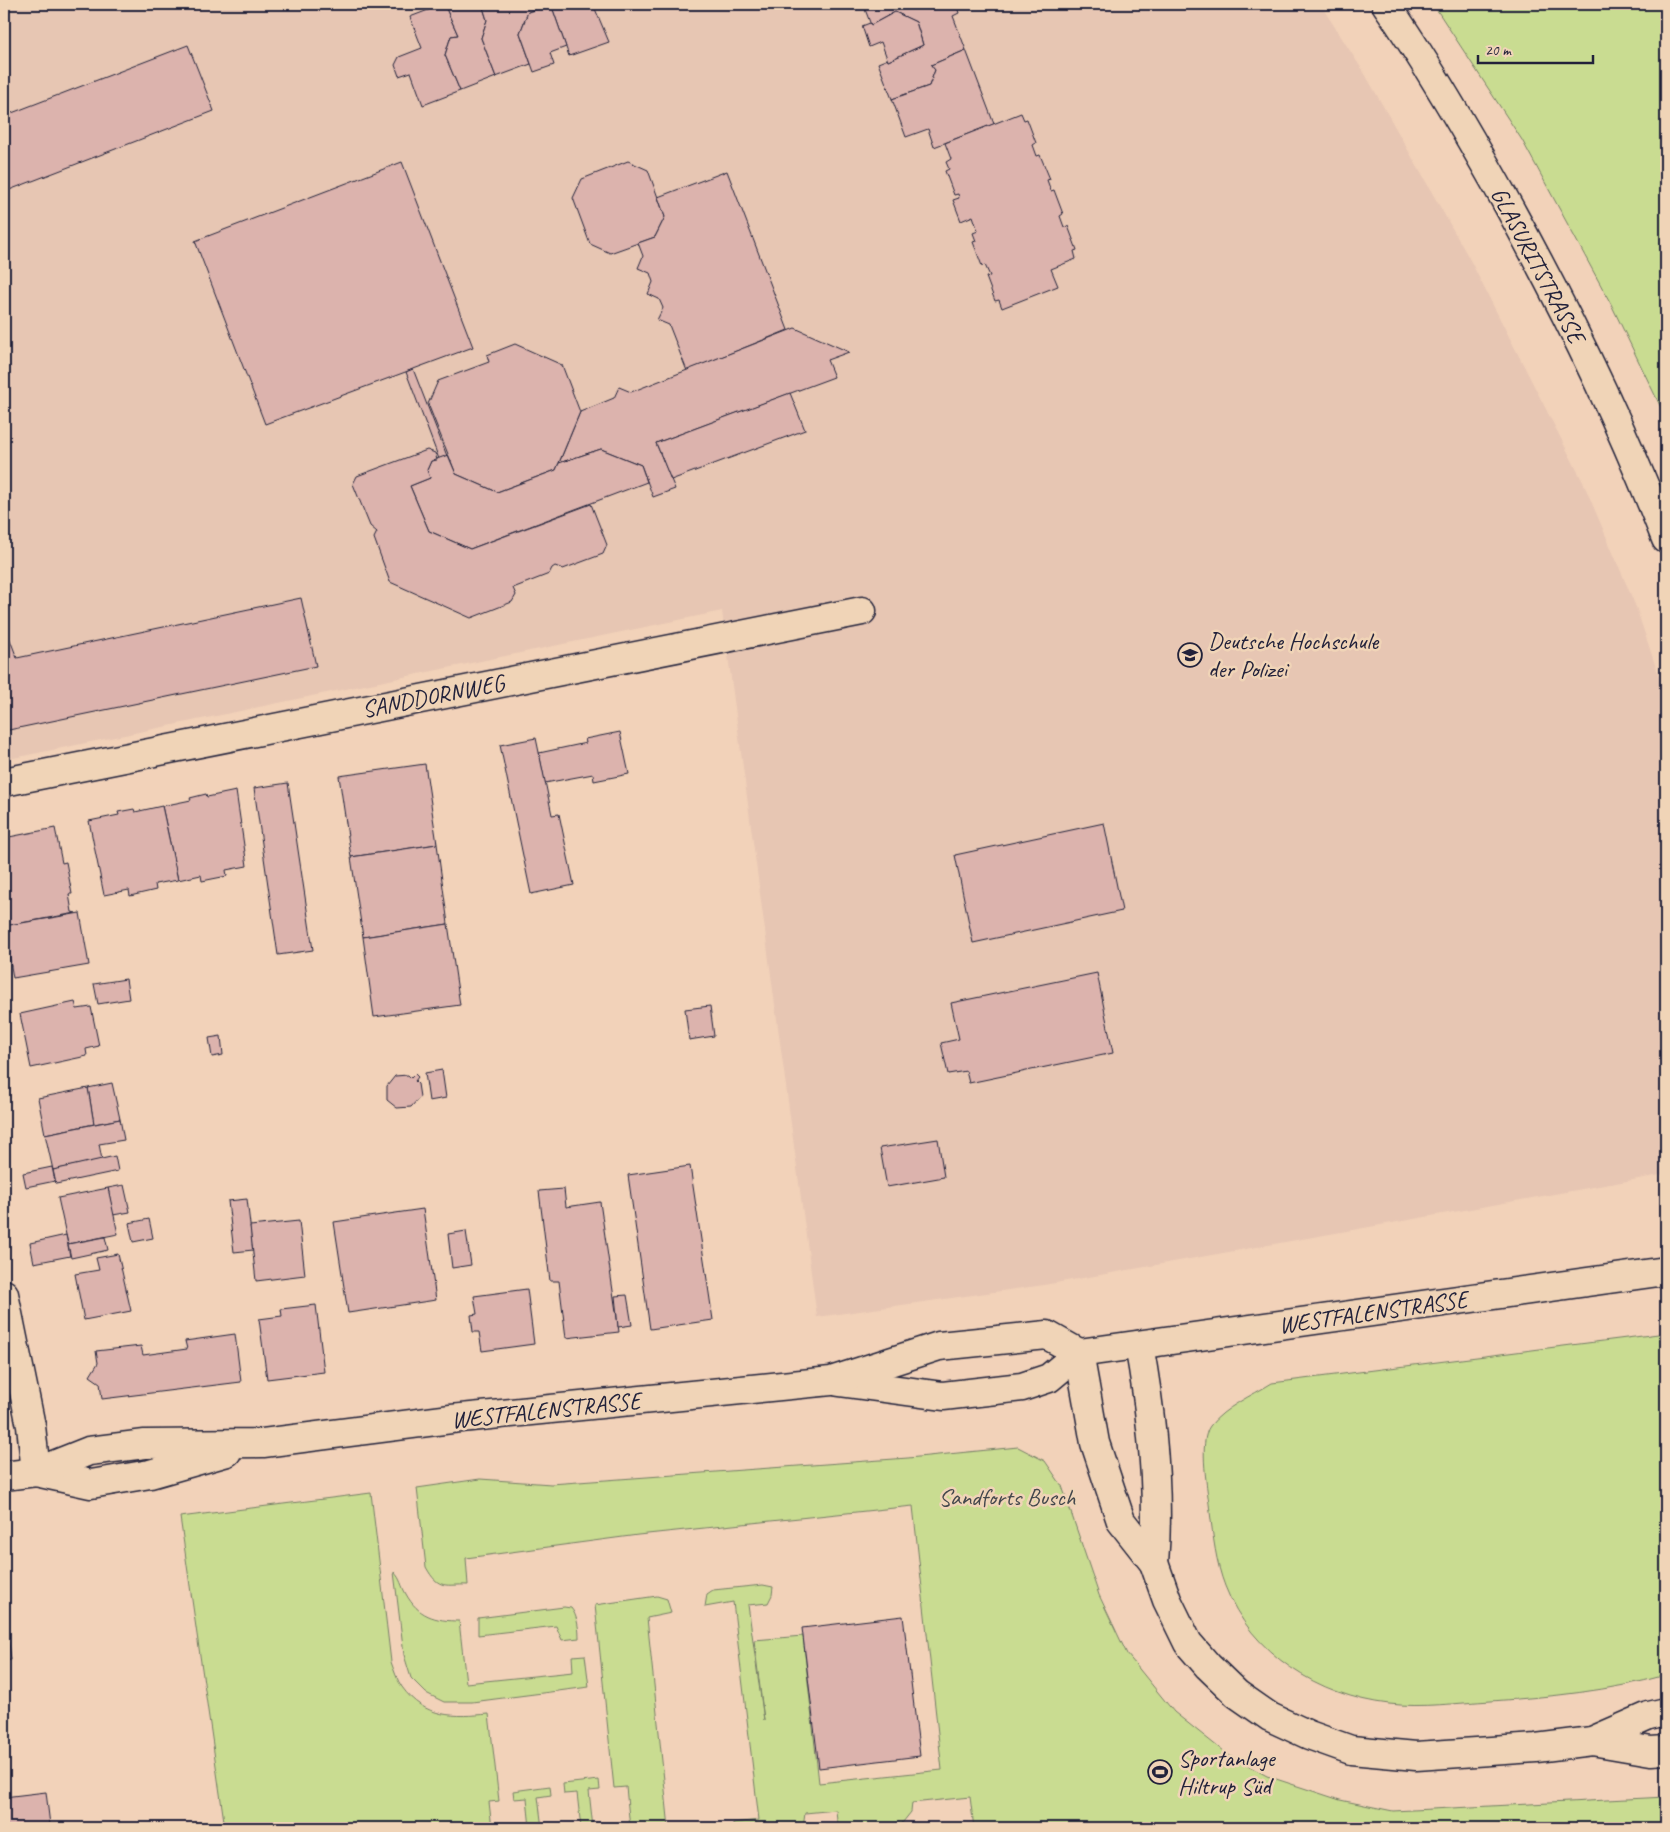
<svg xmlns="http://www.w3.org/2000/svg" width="1670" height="1832" font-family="Caveat,sans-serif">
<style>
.built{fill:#e7c6b3}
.green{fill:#c9dc91;stroke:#767f66}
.building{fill:#dcb3ad;stroke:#22223b}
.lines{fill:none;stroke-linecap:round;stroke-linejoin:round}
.street-casing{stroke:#22223b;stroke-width:31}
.secondary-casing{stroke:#22223b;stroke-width:31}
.primary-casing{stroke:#22223b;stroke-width:31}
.street{stroke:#f0d4b7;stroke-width:28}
.secondary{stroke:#f0d4b7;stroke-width:28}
.primary{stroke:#f0d4b7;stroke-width:28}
.labels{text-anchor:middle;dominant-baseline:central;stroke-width:5;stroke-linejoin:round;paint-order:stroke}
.street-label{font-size:24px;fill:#22223b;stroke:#f0d4b7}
.poi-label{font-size:24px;fill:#22223b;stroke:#f0d4b7;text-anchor:start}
.park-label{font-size:24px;fill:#43474c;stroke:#f0d4b7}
</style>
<rect width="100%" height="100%" fill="#f2d2b9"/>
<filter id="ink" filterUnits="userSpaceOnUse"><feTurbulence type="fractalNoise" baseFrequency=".02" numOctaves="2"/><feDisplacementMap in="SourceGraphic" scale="10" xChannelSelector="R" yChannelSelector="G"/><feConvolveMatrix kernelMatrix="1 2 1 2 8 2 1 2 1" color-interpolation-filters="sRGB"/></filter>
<g filter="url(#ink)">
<polygon class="built" points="4,4 1320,4 1365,74 1469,258 1583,482 1636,607 1666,698 1666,1174 1044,1285 817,1317 722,611 4,760"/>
<g class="green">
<polygon points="1433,4 1666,4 1666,418 1611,304 1522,140"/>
<path d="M1666 1333V1675C1610 1691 1549 1697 1491 1701 1457 1703 1422 1708 1389 1704 1319 1696 1251 1654 1225 1586 1216 1563 1213 1536 1210 1512 1208 1492 1198 1442 1210 1426 1225 1407 1251 1396 1272 1383Z"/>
<path d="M1018 1447 1045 1461 1062 1486 1099 1595 1127 1654 1174 1712 1228 1755 1267 1776 1340 1800 1393 1811 1666 1797V1828H974L970 1797 912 1803 911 1812 899 1827 845 1828 837 1821 836 1810 805 1813 803 1828H733V1823L759 1820 733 1602 705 1607 707 1594 713 1590 763 1585 773 1587 772 1595 768 1603 748 1605 764 1720 754 1640 803 1636 819 1783 942 1770 913 1506 638 1535 466 1558 468 1585C446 1584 439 1591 426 1567L417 1488 480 1479 551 1484 908 1458Z"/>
<path d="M371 1493 391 1662C394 1670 397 1680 402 1687 425 1719 455 1717 489 1714L499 1801 489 1802 492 1828H225L180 1517Z"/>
<path d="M394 1572C401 1579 401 1586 406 1594 418 1616 435 1621 459 1621L466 1683 573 1672 572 1656 585 1655 589 1687 472 1702H444L426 1693 411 1678 404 1655Z"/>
<polygon points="657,1596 667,1599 671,1613 647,1618 669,1828 630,1828 626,1787 614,1788 595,1605"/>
<path d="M564 1607 571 1608C577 1615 579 1628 579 1638L562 1640 556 1626 478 1635V1618Z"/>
<polygon points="599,1780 600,1790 589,1791 593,1828 581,1828 577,1793 564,1794 563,1784"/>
<polygon points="550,1786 551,1795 538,1797 542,1828 530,1828 527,1798 514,1799 513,1791"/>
</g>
<g class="building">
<polygon points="444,4 458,35 451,36 445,55 460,91 423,105 411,72 399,76 395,65 399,57 422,48 410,17"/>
<polygon points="444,4 482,4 487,20 481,38 496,77 460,91 445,55 451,36 458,35"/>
<polygon points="482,4 593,4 609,42 569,56 551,4 528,12 520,33 531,64 496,77 481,38 487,20"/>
<polygon points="551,4 566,47 550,53 554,65 534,72 520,33 528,12"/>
<polygon points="863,4 956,4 959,13 953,16 966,50 931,65 935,70 929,86 892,99 878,63 888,59 888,61 923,45 916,22 895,12 871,25"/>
<polygon points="895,12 916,22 923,45 888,61 881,42 869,47 862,26 870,23 871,25"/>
<polygon points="188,45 214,111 4,192 4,116"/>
<polygon points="966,50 994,124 934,147 928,129 906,137 892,99 929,86 935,70 931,65"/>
<polygon points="1021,113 1024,120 1027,119 1036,143 1033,145 1037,156 1040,155 1050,179 1047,180 1051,191 1054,190 1063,214 1060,216 1064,227 1068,226 1077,250 1074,251 1076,259 1051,269 1058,286 1002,308 999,300 995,301 986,277 990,276 985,265 982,266 973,242 976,241 973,233 978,231 973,216 961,221 953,200 959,198 958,194 954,195 945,171 949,169 946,162 951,159 945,143"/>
<polygon points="628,161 648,170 665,217 655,237 610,253 590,244 573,198 582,179"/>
<polygon points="402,162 473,347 265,424 195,241"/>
<polygon points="727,171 788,330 687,371 669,325 657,320 663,308 659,299 648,294 653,282 650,273 638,268 643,256 638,243 655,237 665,217 658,197"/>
<polygon points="795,328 849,352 827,360 834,377 656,443 675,489 653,497 641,465 601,449 559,463 580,412 614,398 619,387 631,392"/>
<polygon points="515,344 562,365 580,412 556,470 497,492 456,474 428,404 438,381 489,362 487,355"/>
<polygon points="413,369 447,456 439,459 406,372"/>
<polygon points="790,393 805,430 671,480 656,443"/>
<polygon points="601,449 641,465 647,482 470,549 429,531 410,486 430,478 427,470 431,461 448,455 456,474 497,492 556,470 559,463"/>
<polygon points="427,450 435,453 437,460 431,461 427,470 430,478 410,486 429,531 470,549 591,504 607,545 603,554 563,569 555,566 552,568 549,574 513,588 516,595 512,602 471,618 390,582 374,538 377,532 370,526 353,484 357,476"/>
<polygon points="301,598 316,666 4,731 4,624 17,658"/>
<polygon points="620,732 629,774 594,781 593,774 545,783 539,753 586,743 585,739"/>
<polygon points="536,738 552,815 559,814 574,885 531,894 500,745"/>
<polygon points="425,764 437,844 351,857 339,776"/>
<polygon points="288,783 313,950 278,955 254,788"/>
<polygon points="236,791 247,866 226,870 227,876 202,881 201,875 178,880 162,806 191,800 190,798 206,794 207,797"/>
<polygon points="162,806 178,880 155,884 156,890 130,896 129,890 104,895 89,821 119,815 118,812 134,809 135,812"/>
<polygon points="1104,823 1122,911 973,943 955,855"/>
<polygon points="55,828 62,863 66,862 72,894 69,894 72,912 76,913 4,926 4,838"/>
<polygon points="437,844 448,924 363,937 351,857"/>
<polygon points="80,913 89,965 13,978 4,926"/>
<polygon points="448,924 460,1005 374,1017 363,937"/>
<polygon points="1097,973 1113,1053 969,1083 966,1071 948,1074 941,1043 959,1039 951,1003"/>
<polygon points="126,979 129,999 98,1004 94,984"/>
<polygon points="75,1002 77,1009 91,1007 99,1046 86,1049 87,1056 31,1068 20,1014"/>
<polygon points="710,1006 714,1036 689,1040 685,1009"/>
<polygon points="221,1036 223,1055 212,1057 209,1038"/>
<polygon points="442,1070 446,1098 429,1101 425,1073"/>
<polygon points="415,1074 418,1077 415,1081 418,1084 420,1097 411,1107 397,1108 387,1100 387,1086 395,1076 408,1075 411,1078"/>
<polygon points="112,1083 120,1119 94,1124 88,1088"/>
<polygon points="88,1088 94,1124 45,1134 38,1098"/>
<polygon points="120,1119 124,1140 99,1144 102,1160 53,1170 45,1134"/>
<polygon points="938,1139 944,1177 887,1187 880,1148"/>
<polygon points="115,1156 118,1171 56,1184 53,1170"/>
<polygon points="690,1166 713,1320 650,1329 628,1175"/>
<polygon points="52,1167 55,1181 26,1187 23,1173"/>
<polygon points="124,1185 130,1212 113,1215 108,1188"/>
<polygon points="108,1188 118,1234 68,1244 58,1198"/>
<polygon points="564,1189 566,1207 600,1202 619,1332 566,1338 559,1281 550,1281 539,1191"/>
<polygon points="247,1199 253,1250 234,1252 228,1201"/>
<polygon points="423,1209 436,1300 348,1313 334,1222"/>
<polygon points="149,1219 153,1238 133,1242 129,1223"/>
<polygon points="299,1221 305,1275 256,1281 250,1226"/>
<polygon points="466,1231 471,1265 452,1268 448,1234"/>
<polygon points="66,1235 70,1256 34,1263 30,1243"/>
<polygon points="105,1237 108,1250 71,1258 68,1244"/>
<polygon points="118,1254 131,1311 84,1320 75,1274 99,1270 96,1258"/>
<polygon points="527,1289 534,1344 482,1351 479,1332 473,1332 471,1315 477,1314 474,1296"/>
<polygon points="627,1295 632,1325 618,1327 615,1296"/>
<polygon points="316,1305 324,1372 267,1379 259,1319 282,1316 281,1309"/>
<polygon points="235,1334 241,1382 102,1399 100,1383 90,1376 98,1363 96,1351 141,1346 143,1355 187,1349 185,1341"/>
<polygon points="4,1598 11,1660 4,1661"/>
<polygon points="903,1616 920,1756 819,1768 802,1628"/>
<polygon points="46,1792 50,1825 4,1828 4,1797"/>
</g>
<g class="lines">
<g class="street-casing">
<g id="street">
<polyline points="4,782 862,611"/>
<polyline points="4,1294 31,1426 36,1472"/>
</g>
</g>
<g class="secondary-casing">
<path id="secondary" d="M1386 4C1429 66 1467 132 1504 198 1565 308 1620 421 1666 539"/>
</g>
<g class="primary-casing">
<g id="primary">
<path d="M1139 1345C1152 1417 1160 1490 1154 1563"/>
<polyline points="1079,1353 1095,1443 1121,1521 1154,1563 1167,1600 1188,1643 1208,1666 1237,1694 1270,1717 1309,1735 1351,1750 1416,1756 1536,1748 1592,1741 1649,1716 1666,1712"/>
<polyline points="839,1382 943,1396 1022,1387 1049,1378 1079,1353 1666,1271"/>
<polyline points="36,1472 91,1484 150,1474 227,1452"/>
<polyline points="4,1476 36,1472 89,1451 145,1444 263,1443 451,1419 831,1381 939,1346 1047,1335 1079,1353"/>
<polyline points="1592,1741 1651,1751 1666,1750"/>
</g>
</g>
<use href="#street" class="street"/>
<use href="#secondary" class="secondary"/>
<use href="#primary" class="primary"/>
</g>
</g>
<defs>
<g id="university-ring" transform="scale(1.25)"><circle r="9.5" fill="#f0d4b7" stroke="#22223b" stroke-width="1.5"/><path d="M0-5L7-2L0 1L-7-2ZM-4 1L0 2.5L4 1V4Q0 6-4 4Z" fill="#22223b"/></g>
<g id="stadium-ring" transform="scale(1.25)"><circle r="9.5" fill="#f0d4b7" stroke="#22223b" stroke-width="1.5"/><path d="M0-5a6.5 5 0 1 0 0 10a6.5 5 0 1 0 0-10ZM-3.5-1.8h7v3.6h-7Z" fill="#22223b"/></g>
</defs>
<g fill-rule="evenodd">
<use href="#university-ring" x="1190" y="655"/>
<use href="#stadium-ring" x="1160" y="1772"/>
</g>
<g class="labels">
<g class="street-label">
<text transform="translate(1538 265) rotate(62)">GLASURITSTRASSE</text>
<text transform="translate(433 696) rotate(-11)">SANDDORNWEG</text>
<text transform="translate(1373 1312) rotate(-8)">WESTFALENSTRASSE</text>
<text transform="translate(546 1410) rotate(-6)">WESTFALENSTRASSE</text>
</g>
<g class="poi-label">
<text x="1208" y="641">Deutsche Hochschule<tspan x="1208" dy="28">der Polizei</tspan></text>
<text x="1178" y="1758">Sportanlage<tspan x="1178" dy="28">Hiltrup Süd</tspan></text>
</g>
<g class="park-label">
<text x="1007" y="1497">Sandforts Busch</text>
</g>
</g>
<rect width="1670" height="1832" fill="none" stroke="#f0d4b7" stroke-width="20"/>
<rect x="10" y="10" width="1650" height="1812" fill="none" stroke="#22223b" stroke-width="2" filter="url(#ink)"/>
<path d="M1478 55v8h115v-8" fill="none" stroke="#22223b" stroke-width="2.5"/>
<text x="1485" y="55" font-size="15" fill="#22223b" stroke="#f0d4b7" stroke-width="4" paint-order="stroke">20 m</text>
</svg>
